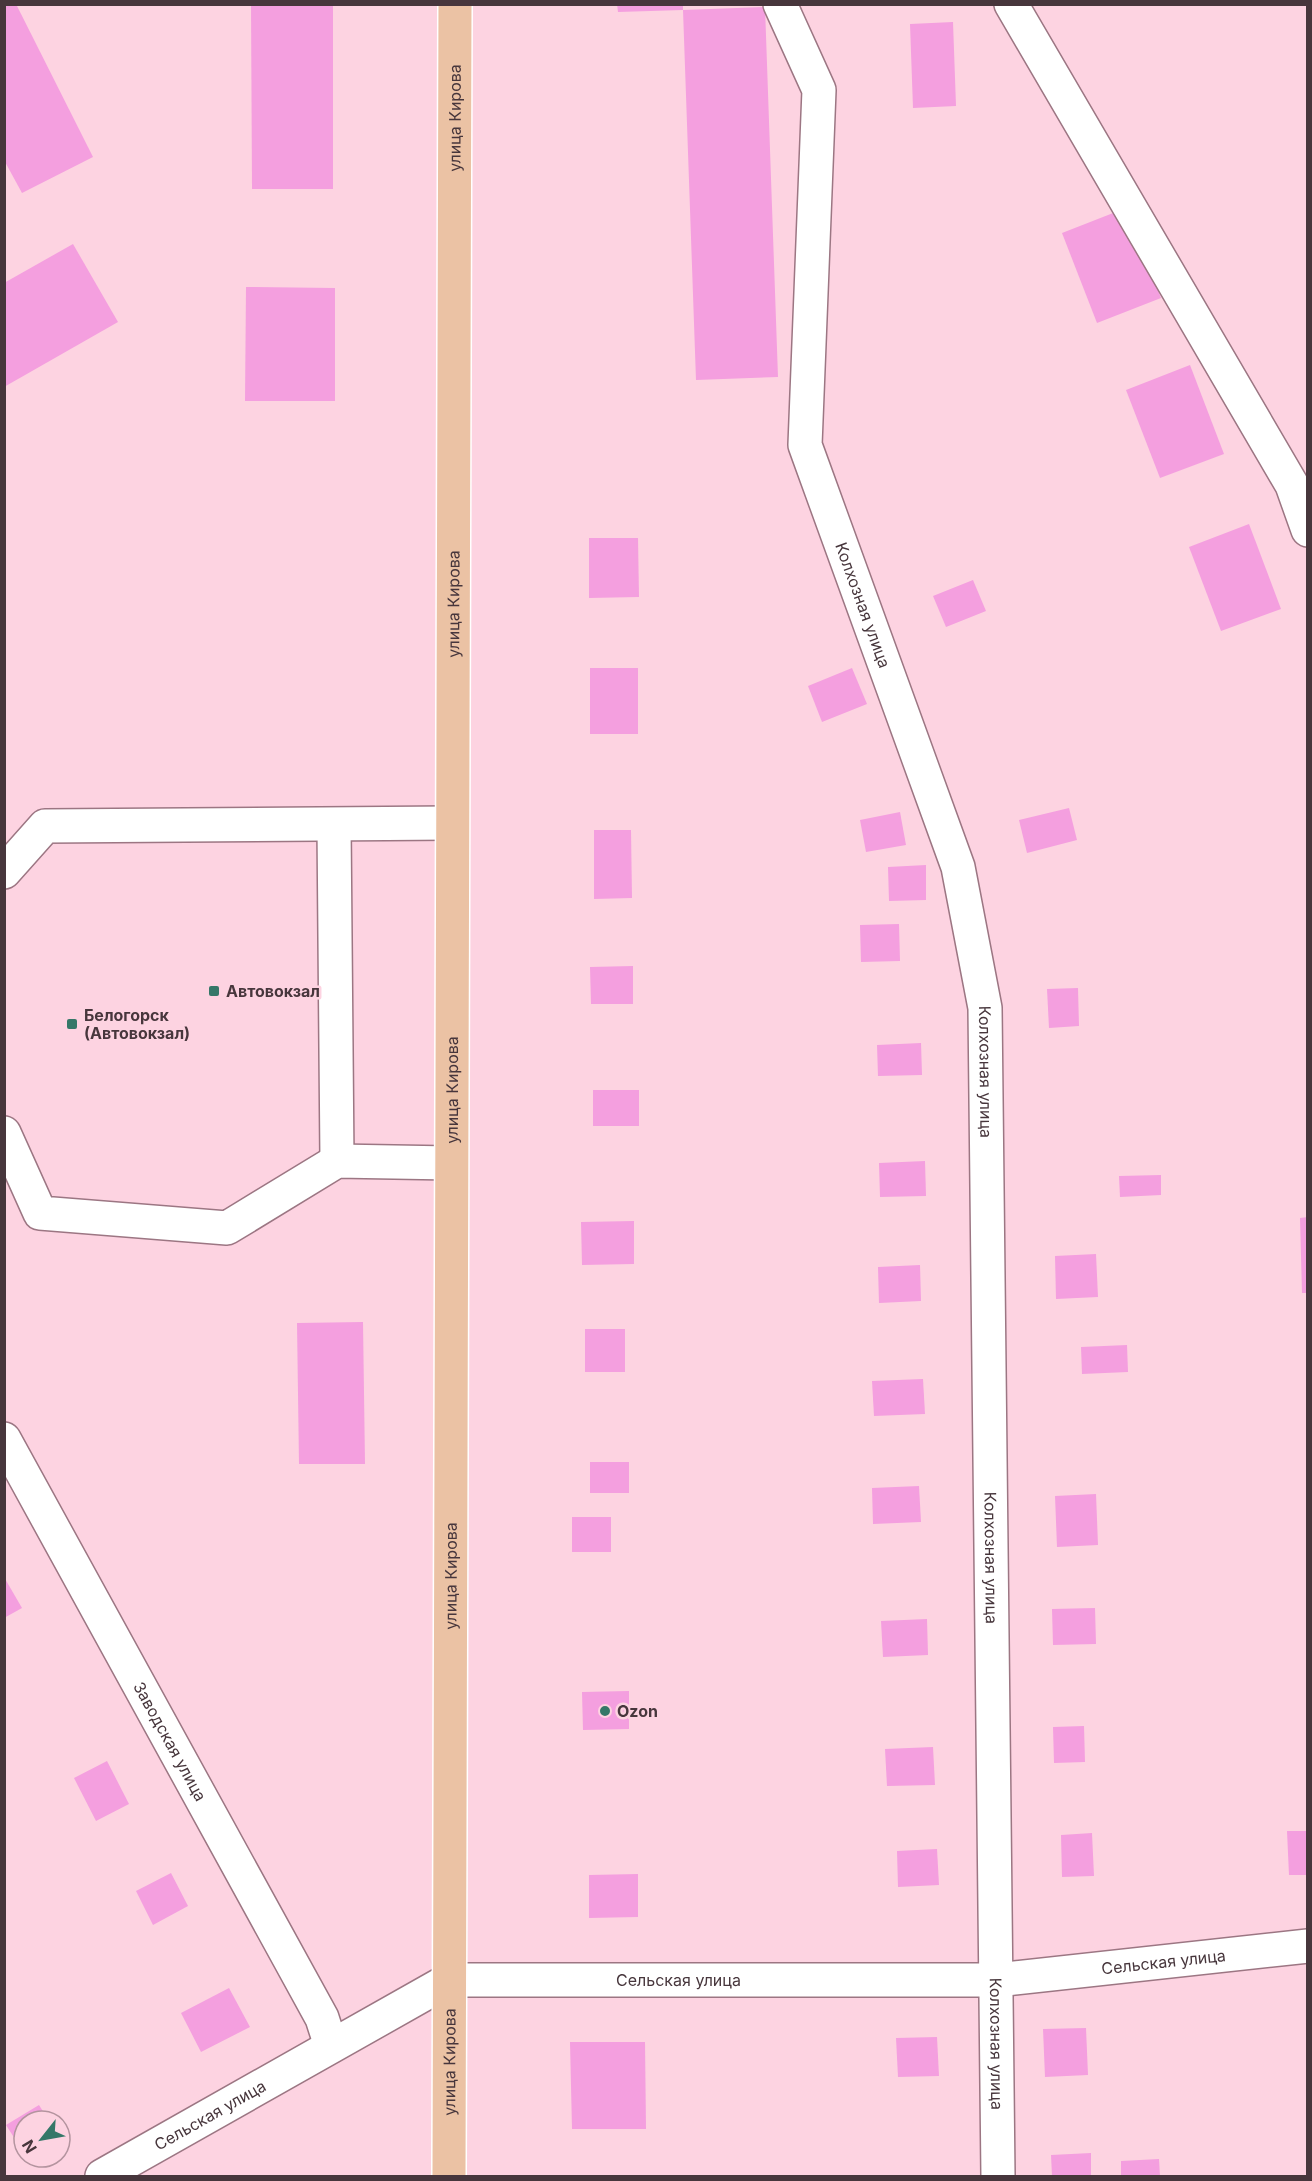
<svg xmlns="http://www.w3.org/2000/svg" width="1312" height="2181" font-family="Inter,sans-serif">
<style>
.building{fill:#f49fdf}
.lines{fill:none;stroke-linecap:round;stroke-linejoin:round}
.minor-casing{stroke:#9c7683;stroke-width:36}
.major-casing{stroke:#fff;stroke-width:36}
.minor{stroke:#fff;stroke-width:33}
.major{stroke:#ebc2a4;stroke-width:33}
.poi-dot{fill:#357768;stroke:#fdd3e1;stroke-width:2}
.labels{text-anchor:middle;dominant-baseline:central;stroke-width:5;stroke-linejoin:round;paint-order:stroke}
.street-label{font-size:16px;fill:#47363c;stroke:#fdd3e1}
.poi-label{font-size:16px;font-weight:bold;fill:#47363c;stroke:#fdd3e1;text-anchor:start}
</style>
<rect width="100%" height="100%" fill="#fdd3e1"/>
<g class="building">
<polygon points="4,4 16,4 93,157 22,193 4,160"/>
<polygon points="251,4 333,4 333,189 252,189"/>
<polygon points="617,4 683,4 683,10 765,7 778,377 696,380 683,10 618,12"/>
<polygon points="953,22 956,106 913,108 910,24"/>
<polygon points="1126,208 1161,298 1097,323 1062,233"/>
<polygon points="73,244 118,322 4,387 4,283"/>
<polygon points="246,287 335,288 335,401 245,401"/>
<polygon points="1190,365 1224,454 1160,478 1126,390"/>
<polygon points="1249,524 1281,609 1221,631 1189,547"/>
<polygon points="589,538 638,538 639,597 589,598"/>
<polygon points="973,580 986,611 946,627 933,596"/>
<rect x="590" y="668" width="48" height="66"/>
<polygon points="852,668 867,704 822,722 808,686"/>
<polygon points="1069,808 1077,840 1027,853 1019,820"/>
<polygon points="900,812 906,845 866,852 860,820"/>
<polygon points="594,830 631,830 632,898 594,899"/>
<polygon points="926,865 926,900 889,901 888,867"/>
<polygon points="899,924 900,961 861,962 860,925"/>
<polygon points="633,966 633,1004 591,1004 590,967"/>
<polygon points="1078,988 1079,1026 1049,1028 1047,989"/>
<polygon points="921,1043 922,1075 878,1076 877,1045"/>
<rect x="593" y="1090" width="46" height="36"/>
<polygon points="925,1161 926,1196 880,1197 879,1163"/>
<polygon points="1161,1175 1161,1195 1120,1197 1119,1176"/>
<polygon points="1308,1217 1308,1293 1302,1293 1300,1218"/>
<polygon points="634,1221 634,1264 582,1265 581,1222"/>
<polygon points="1096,1254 1098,1297 1056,1299 1055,1256"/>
<polygon points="920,1265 921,1301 879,1303 878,1267"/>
<polygon points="363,1322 365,1464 299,1464 297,1323"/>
<rect x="585" y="1329" width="40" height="43"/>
<polygon points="1127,1345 1128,1372 1082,1374 1081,1347"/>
<polygon points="923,1379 925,1414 874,1416 872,1381"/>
<rect x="590" y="1462" width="39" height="31"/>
<polygon points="919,1486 921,1522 873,1524 872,1488"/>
<polygon points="1096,1494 1098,1545 1057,1547 1055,1496"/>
<rect x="572" y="1517" width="39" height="35"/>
<polygon points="4,1577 22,1608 4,1618"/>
<polygon points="1095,1608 1096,1644 1053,1645 1052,1609"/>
<polygon points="927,1619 928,1655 883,1657 881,1621"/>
<polygon points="629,1691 629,1729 583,1730 582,1692"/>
<polygon points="1084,1726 1085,1762 1054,1763 1053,1727"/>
<polygon points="933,1747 935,1785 887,1786 885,1749"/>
<polygon points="107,1761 129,1804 96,1821 74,1778"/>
<polygon points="1287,1831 1308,1831 1308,1875 1289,1875"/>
<polygon points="1092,1833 1094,1876 1062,1877 1061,1835"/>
<polygon points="937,1849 939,1885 898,1887 897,1851"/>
<polygon points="171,1873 188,1906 153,1925 136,1891"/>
<polygon points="638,1874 638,1917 589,1918 589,1875"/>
<polygon points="229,1988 250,2027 201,2052 181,2013"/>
<polygon points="1086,2028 1088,2075 1045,2077 1043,2029"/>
<polygon points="937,2037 939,2076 898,2077 896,2038"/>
<polygon points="570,2042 645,2042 646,2129 572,2129"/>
<polygon points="39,2105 49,2121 24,2121 24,2148 22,2150 6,2125"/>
<polygon points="1091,2153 1091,2176 1052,2176 1051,2155"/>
<polygon points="1159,2159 1160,2176 1121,2176 1121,2161"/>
</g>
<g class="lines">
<g class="minor-casing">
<g id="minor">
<path id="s1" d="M780 4 819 90 805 445 958 867 985 1008 998 2176"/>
<polyline points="1011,4 1292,485 1308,530"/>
<polyline points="334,825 337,1161"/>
<polyline points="4,872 45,826 452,823"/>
<polyline points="4,1133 40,1213 227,1228 337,1161 451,1163"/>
<path id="s2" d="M4 1439 322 2018 331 2046"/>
<path id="s3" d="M102 2176 449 1980H997L1308 1946"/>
</g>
</g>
<g class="major-casing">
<g id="major">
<path id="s4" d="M449 2176 455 4"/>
</g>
</g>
<use href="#minor" class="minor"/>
<use href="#major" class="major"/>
</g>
<g class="poi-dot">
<rect x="208" y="985" width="12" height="12" rx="3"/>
<rect x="66" y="1018" width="12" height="12" rx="3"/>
<circle cx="605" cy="1711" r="6"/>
</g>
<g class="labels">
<g class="street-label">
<text stroke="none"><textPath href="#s4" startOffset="2058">улица Кирова</textPath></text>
<text stroke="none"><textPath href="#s4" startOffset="1572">улица Кирова</textPath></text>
<text stroke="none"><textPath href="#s1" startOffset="620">Колхозная улица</textPath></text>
<text stroke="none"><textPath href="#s1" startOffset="1106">Колхозная улица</textPath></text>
<text stroke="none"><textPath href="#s4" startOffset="1086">улица Кирова</textPath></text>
<text stroke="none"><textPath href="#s1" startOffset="1592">Колхозная улица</textPath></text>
<text stroke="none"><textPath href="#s4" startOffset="600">улица Кирова</textPath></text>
<text stroke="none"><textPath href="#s2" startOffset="345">Заводская улица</textPath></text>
<text stroke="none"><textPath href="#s3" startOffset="1114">Сельская улица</textPath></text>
<text stroke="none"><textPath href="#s3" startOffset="628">Сельская улица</textPath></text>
<text stroke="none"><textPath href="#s1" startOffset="2078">Колхозная улица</textPath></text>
<text stroke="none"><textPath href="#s4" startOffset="114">улица Кирова</textPath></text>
<text stroke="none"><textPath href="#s3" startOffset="124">Сельская улица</textPath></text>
</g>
<g class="poi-label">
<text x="226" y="991">Автовокзал</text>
<text x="84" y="1015">Белогорск<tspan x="84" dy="18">(Автовокзал)</tspan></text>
<text x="617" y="1711">Ozon</text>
</g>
</g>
<rect width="1312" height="2181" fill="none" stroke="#47363c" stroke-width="12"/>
<g transform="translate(42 2139) rotate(239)"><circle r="28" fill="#fdd3e1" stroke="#b4949f" stroke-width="1.5"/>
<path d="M0-4.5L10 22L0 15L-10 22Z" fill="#357768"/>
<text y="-9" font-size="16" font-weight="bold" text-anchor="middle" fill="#47363c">N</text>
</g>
</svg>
